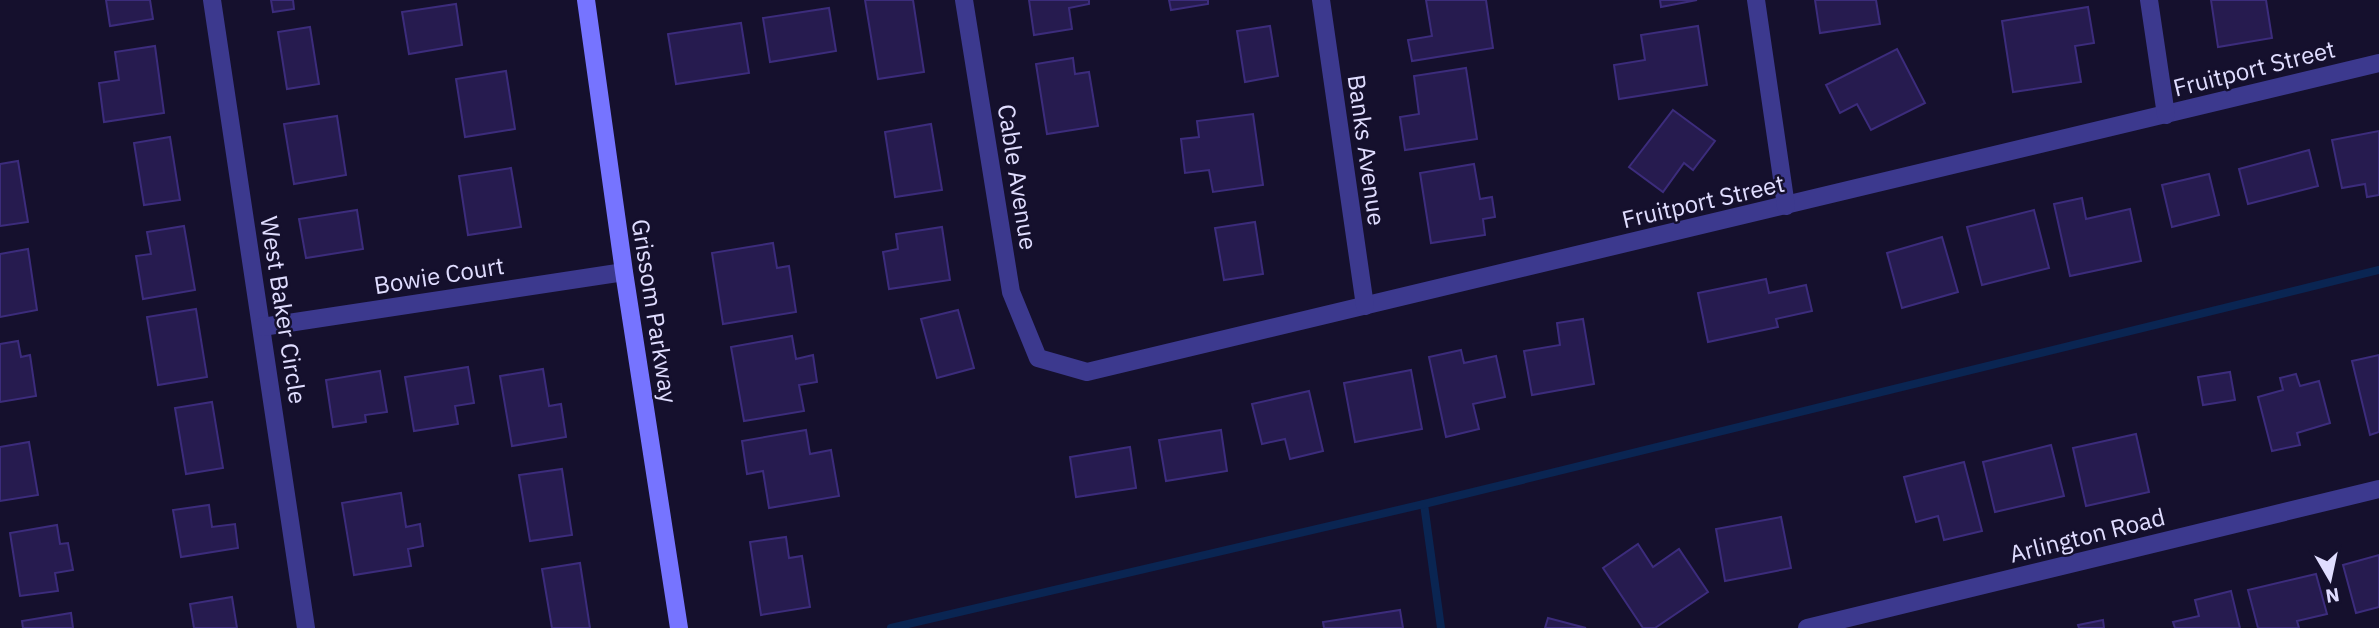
<svg xmlns="http://www.w3.org/2000/svg" width="2379" height="628" font-family="'IBM Plex Sans',sans-serif">
<style>
.lines{fill:none;stroke-linecap:round;stroke-linejoin:round}
.stream{stroke:#0a2552;stroke-width:8}
.building{fill:#261b4f;stroke:#3c2c7c;stroke-width:2}
.street{stroke:#3c398e;stroke-width:18}
.secondary{stroke:#7674ff;stroke-width:18}
.labels{text-anchor:middle;dominant-baseline:central;stroke-width:5;stroke-linejoin:round;paint-order:stroke}
.street-label{font-size:24px;fill:#e0ddff;stroke:#15102d}
</style>
<rect width="100%" height="100%" fill="#15102d"/>
<g class="lines">
<g class="stream">
<polyline points="1424,504 1441,628"/>
<polyline points="891,628 1424,504 2379,270"/>
</g>
</g>
<g class="building">
<polygon points="106,0 150,0 153,19 110,26"/>
<polygon points="271,0 293,0 294,9 273,12"/>
<polygon points="865,0 913,0 924,72 878,79"/>
<polygon points="1029,0 1089,0 1089,4 1069,8 1072,29 1034,35"/>
<polygon points="1169,0 1208,0 1208,4 1171,10"/>
<polygon points="1426,0 1486,0 1493,48 1412,61 1408,40 1432,36"/>
<polygon points="1660,0 1697,0 1661,7"/>
<polygon points="1815,0 1876,0 1880,24 1820,33"/>
<polygon points="2211,0 2266,0 2272,38 2218,47"/>
<polygon points="456,4 462,45 409,54 402,12"/>
<polygon points="2088,7 2094,43 2075,46 2081,82 2013,92 2002,21"/>
<polygon points="829,8 836,51 770,62 763,18"/>
<polygon points="741,23 749,73 676,84 668,34"/>
<polygon points="1270,26 1278,76 1245,82 1237,31"/>
<polygon points="1698,26 1707,85 1619,99 1614,65 1645,60 1641,35"/>
<polygon points="310,27 319,84 287,89 278,32"/>
<polygon points="155,46 164,113 104,122 99,83 119,80 115,52"/>
<polygon points="1897,49 1925,103 1871,130 1857,104 1840,113 1826,85"/>
<polygon points="1073,58 1075,74 1089,72 1098,126 1047,134 1036,64"/>
<polygon points="1466,68 1477,139 1405,150 1400,117 1419,114 1414,76"/>
<polygon points="506,71 515,129 465,137 456,79"/>
<polygon points="1673,110 1715,141 1693,170 1684,163 1663,192 1629,167"/>
<polygon points="1253,114 1263,185 1213,192 1209,170 1185,173 1181,139 1199,137 1197,121"/>
<polygon points="337,116 346,175 294,184 284,124"/>
<polygon points="931,124 942,190 895,197 885,132"/>
<polygon points="2379,131 2379,195 2367,197 2365,184 2342,188 2332,140"/>
<polygon points="170,137 180,200 144,205 134,143"/>
<polygon points="2309,150 2318,186 2248,204 2239,169"/>
<polygon points="18,161 28,222 0,226 0,164"/>
<polygon points="1474,164 1480,199 1492,197 1495,217 1483,219 1485,235 1431,243 1420,173"/>
<polygon points="511,168 521,227 468,235 459,176"/>
<polygon points="2209,174 2219,215 2172,227 2162,185"/>
<polygon points="2082,198 2086,219 2130,209 2141,261 2070,276 2054,204"/>
<polygon points="357,210 363,249 306,258 299,219"/>
<polygon points="2034,210 2049,268 1982,285 1967,227"/>
<polygon points="1255,222 1263,274 1224,280 1215,228"/>
<polygon points="184,226 195,290 143,299 136,256 151,254 147,232"/>
<polygon points="942,227 950,280 889,289 883,252 898,249 896,234"/>
<polygon points="1942,237 1958,292 1902,308 1887,253"/>
<polygon points="773,243 777,268 789,266 796,312 723,324 712,253"/>
<polygon points="28,249 37,310 0,317 0,254"/>
<polygon points="1766,279 1769,293 1806,285 1812,311 1776,319 1778,327 1708,342 1698,293"/>
<polygon points="196,309 207,377 158,385 147,317"/>
<polygon points="958,310 974,368 937,378 921,319"/>
<polygon points="1583,319 1594,384 1532,395 1524,351 1560,345 1557,323"/>
<polygon points="792,336 796,359 813,355 817,382 799,385 804,411 744,421 731,347"/>
<polygon points="18,341 21,357 30,355 36,396 0,402 0,344"/>
<polygon points="1461,350 1464,363 1496,356 1505,397 1473,404 1479,429 1446,437 1429,357"/>
<polygon points="2379,355 2379,432 2370,435 2352,361"/>
<polygon points="468,367 474,403 455,406 458,424 414,431 405,377"/>
<polygon points="543,369 549,406 561,404 566,437 512,446 500,376"/>
<polygon points="1411,370 1422,429 1355,442 1344,383"/>
<polygon points="380,371 387,412 365,415 366,422 333,427 326,380"/>
<polygon points="2230,372 2235,400 2203,405 2198,377"/>
<polygon points="2296,374 2300,386 2319,381 2330,423 2297,433 2300,445 2272,451 2258,397 2283,390 2280,378"/>
<polygon points="1309,391 1323,451 1290,459 1285,439 1262,444 1252,404"/>
<polygon points="212,402 223,468 186,474 175,408"/>
<polygon points="806,430 810,454 831,450 839,496 769,508 763,471 747,474 742,441"/>
<polygon points="1221,430 1227,471 1166,481 1159,440"/>
<polygon points="2136,434 2149,492 2086,506 2073,448"/>
<polygon points="29,442 38,495 0,501 0,447"/>
<polygon points="2051,445 2064,496 1995,512 1983,462"/>
<polygon points="1130,447 1136,488 1076,497 1070,457"/>
<polygon points="1964,462 1982,531 1944,540 1938,516 1916,522 1904,477"/>
<polygon points="562,469 572,535 530,541 519,475"/>
<polygon points="401,493 406,527 420,524 423,546 408,549 411,566 354,575 342,503"/>
<polygon points="209,505 212,527 235,524 238,548 181,557 173,510"/>
<polygon points="1781,517 1791,568 1725,581 1716,529"/>
<polygon points="57,525 60,544 68,543 73,570 55,573 58,591 20,596 10,533"/>
<polygon points="786,537 789,558 802,556 810,607 761,615 750,542"/>
<polygon points="1638,544 1653,567 1679,549 1708,592 1655,628 1643,628 1603,568"/>
<polygon points="2379,555 2379,607 2356,613 2343,565"/>
<polygon points="580,563 590,628 552,628 542,569"/>
<polygon points="2316,574 2327,614 2297,621 2299,628 2258,628 2248,590"/>
<polygon points="2231,591 2240,628 2175,628 2173,622 2199,616 2195,600"/>
<polygon points="232,597 237,628 194,628 190,604"/>
<polygon points="1400,610 1403,628 1324,628 1323,622"/>
<polygon points="71,613 73,628 23,628 22,621"/>
<polygon points="1548,618 1586,628 1545,628"/>
<polygon points="2103,620 2104,628 2079,628 2078,625"/>
</g>
<g class="lines">
<g class="street">
<polyline points="212,0 306,628"/>
<polyline points="964,0 1011,292 1038,358 1087,372 2379,63"/>
<polyline points="1321,0 1365,306"/>
<polyline points="1756,0 1786,206"/>
<polyline points="2149,0 2166,115"/>
<polyline points="262,327 624,272"/>
<polyline points="1807,628 2379,489"/>
</g>
<polyline class="secondary" points="586,0 624,272 679,628"/>
</g>
<g class="labels">
<g class="street-label">
<text transform="translate(2254 68) rotate(-14)">Fruitport Street</text>
<text transform="translate(1367 150) rotate(82)">Banks Avenue</text>
<text transform="translate(1018 177) rotate(81)">Cable Avenue</text>
<text transform="translate(1703 201) rotate(-13)">Fruitport Street</text>
<text transform="translate(439 275) rotate(-9)">Bowie Court</text>
<text transform="translate(284 310) rotate(81)">West Baker Circle</text>
<text transform="translate(655 311) rotate(81)">Grissom Parkway</text>
<text transform="translate(2087 535) rotate(-14)">Arlington Road</text>
</g>
</g>
<g transform="translate(2330 579) rotate(171)" stroke="#15102d" stroke-width="5" paint-order="stroke">
<path d="M0-5L12 26L0 18L-12 26Z" fill="#e0ddff"/>
<text y="-10" font-size="19" font-weight="bold" text-anchor="middle" fill="#e0ddff">N</text>
</g>
</svg>
